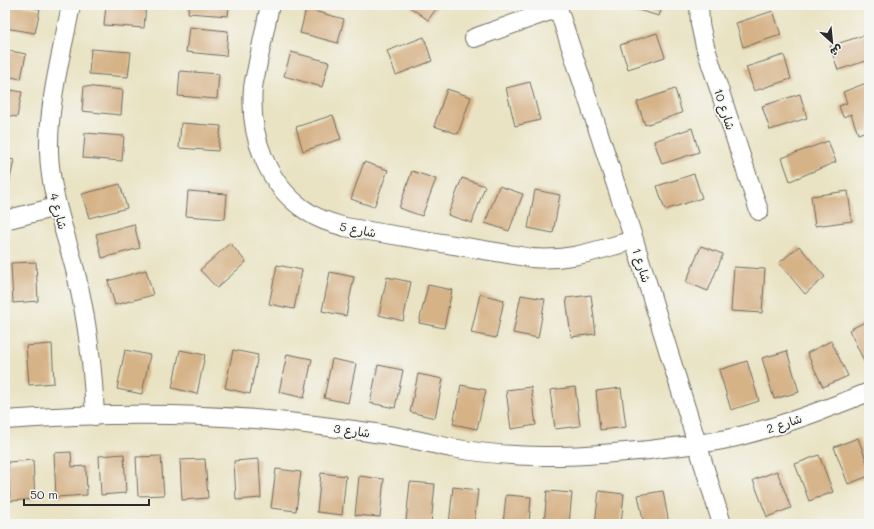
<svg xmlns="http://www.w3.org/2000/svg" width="874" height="529" font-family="Mali,'Playpen Sans Arabic',sans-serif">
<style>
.building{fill:#d6b287}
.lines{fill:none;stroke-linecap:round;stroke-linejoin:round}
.minor-casing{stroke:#6e6b60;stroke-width:20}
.minor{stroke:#fff;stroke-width:18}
.labels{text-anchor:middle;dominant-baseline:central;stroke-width:3.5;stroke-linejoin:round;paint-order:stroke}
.street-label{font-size:12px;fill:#2b2b2b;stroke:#f6f6f2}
</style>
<rect width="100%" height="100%" fill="#f6f6f2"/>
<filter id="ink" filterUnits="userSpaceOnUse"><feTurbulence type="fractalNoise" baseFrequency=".025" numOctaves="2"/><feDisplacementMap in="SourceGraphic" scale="8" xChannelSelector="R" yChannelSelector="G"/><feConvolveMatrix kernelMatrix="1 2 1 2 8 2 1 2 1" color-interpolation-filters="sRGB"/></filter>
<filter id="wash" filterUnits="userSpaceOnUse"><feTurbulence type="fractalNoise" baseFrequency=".012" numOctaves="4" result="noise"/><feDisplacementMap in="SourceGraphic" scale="16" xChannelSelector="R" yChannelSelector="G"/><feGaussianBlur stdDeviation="0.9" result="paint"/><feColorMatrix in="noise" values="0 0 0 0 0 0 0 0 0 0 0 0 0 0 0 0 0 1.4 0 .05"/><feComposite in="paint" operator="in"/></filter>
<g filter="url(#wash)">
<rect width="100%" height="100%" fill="#e9e3c3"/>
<g id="blocks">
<g class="building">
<polygon points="5,5 20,5 40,9 35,33 5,28"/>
<polygon points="106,5 146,5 144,28 104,25"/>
<polygon points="189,5 229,5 228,16 188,13"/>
<polygon points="407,5 439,5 428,20"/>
<polygon points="620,5 663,5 659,16"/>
<polygon points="306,9 344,19 338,43 300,33"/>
<polygon points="773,11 781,35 743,47 736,23"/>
<polygon points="189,27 228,31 226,56 186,52"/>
<polygon points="657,33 665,57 628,69 620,45"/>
<polygon points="868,34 869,60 838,70 830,46"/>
<polygon points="424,37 432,61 396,75 387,51"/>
<polygon points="91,49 131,52 128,77 89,74"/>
<polygon points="5,50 26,54 21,79 5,76"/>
<polygon points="291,52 329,62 322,87 284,76"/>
<polygon points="784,55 791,79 754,91 746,67"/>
<polygon points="180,71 219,74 217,99 178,96"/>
<polygon points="530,82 540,120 515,126 506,88"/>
<polygon points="869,82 869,130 858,134 851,114 843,117 839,106 847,103 843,92"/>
<polygon points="84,86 123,90 121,115 82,111"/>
<polygon points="5,89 22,92 17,117 5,115"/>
<polygon points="447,89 471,97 458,134 434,126"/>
<polygon points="675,89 682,113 645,125 637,102"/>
<polygon points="800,94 807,118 770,130 762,106"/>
<polygon points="333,115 341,139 303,151 296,127"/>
<polygon points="181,123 221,126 218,151 179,148"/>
<polygon points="692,128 699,152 662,164 654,141"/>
<polygon points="85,133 124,136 122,161 83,158"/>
<polygon points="828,141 836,162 790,181 782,158"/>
<polygon points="5,158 14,160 6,199 5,198"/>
<polygon points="364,162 388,170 374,207 351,199"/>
<polygon points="412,171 436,179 422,216 399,208"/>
<polygon points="694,174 702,198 665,210 657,186"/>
<polygon points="462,178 485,186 472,223 448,215"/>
<polygon points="120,184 127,208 89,218 82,194"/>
<polygon points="499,186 523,194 509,231 485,223"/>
<polygon points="535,190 560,195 553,233 528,228"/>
<polygon points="188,191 227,194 225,219 186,216"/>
<polygon points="848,191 852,221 815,226 811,196"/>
<polygon points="134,224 140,248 102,258 96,234"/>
<polygon points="230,243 246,262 217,288 200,270"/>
<polygon points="701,246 723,254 708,291 686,282"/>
<polygon points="799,246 825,277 805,294 779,263"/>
<polygon points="36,262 38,301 13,303 11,263"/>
<polygon points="277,265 302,270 294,309 269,304"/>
<polygon points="734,267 765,269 762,313 731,311"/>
<polygon points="146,270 153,295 115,305 108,281"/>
<polygon points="330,272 354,277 346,316 322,311"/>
<polygon points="387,277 411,282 403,321 379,315"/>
<polygon points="428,285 452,290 444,328 419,323"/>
<polygon points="480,294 504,300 496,338 471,333"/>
<polygon points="521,295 545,299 538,338 513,333"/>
<polygon points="591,295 596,334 571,337 566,298"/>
<polygon points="869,320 869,363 866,365 849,330"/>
<polygon points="831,341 848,376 823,387 807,353"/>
<polygon points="52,344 54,383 29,385 26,346"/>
<polygon points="125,350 150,355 142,394 117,389"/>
<polygon points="180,350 205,355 197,394 172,388"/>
<polygon points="233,350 258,355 250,394 225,388"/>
<polygon points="787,351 799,392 774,399 762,358"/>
<polygon points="287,354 312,359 304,398 279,392"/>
<polygon points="332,359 356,364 348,403 324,398"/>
<polygon points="747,361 759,401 731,410 719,370"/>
<polygon points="378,365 403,370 395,408 370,403"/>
<polygon points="418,374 443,379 435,418 410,412"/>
<polygon points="461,385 486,390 477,429 453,424"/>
<polygon points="531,387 536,425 511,429 506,390"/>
<polygon points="575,387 580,426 555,429 550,390"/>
<polygon points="621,388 626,427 600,430 596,391"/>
<polygon points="858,438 869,468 869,476 848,484 834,447"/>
<polygon points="71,452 72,467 86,466 87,495 56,497 54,453"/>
<polygon points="124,454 126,493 101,495 99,456"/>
<polygon points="819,455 833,492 809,501 795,464"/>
<polygon points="161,456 164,495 138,496 136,457"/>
<polygon points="205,459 208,498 182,500 180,460"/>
<polygon points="259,459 261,498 236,500 234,461"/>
<polygon points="33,460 35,499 10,501 8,462"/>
<polygon points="276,469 301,472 296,511 271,508"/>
<polygon points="777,471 791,508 767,517 753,480"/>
<polygon points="321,473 346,476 342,515 317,512"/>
<polygon points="359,476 384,479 380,517 355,515"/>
<polygon points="410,482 435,484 431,524 406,521"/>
<polygon points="453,487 478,490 474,524 449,524"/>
<polygon points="547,491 572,493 569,524 544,524"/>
<polygon points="599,491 624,494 621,524 595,524"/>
<polygon points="663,491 669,524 644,524 638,495"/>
<polygon points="506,495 531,497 529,524 503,524"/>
</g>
</g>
</g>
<g filter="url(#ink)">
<use href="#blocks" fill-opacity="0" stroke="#6e6b60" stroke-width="1"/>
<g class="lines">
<g class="minor-casing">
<g id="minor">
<path d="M71 5C62 53 48 102 49 151 50 196 67 235 77 278 88 324 93 369 95 416"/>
<path d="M270 5C266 24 262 43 258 62 257 70 254 79 253 88 249 136 267 186 308 212 319 220 332 223 345 227L532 258C571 261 597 250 634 240"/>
<polyline points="557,5 634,240 722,524"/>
<polyline points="699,5 700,24 705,46 759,211"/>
<polyline points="474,38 558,8"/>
<polyline points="5,220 56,207"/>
<path d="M5 420C112 412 223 412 330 427 355 430 380 433 404 438 420 440 436 445 451 448 482 453 513 456 543 456 579 457 614 453 649 450 679 446 710 444 740 436 784 425 827 409 869 392"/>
</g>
</g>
<use href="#minor" class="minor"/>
</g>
</g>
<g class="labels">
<g class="street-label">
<text transform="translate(725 109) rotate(72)">شارع 10</text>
<text transform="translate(59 211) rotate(75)">شارع 4</text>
<text transform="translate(358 229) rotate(11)">شارع 5</text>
<text transform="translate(642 265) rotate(73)">شارع 1</text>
<text transform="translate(784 423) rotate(-18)">شارع 2</text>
<text transform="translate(352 430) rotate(8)">شارع 3</text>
</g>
</g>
<rect width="874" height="529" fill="none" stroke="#f6f6f2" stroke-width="20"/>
<g transform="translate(832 42) rotate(153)" stroke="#f6f6f2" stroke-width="3" paint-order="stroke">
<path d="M0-3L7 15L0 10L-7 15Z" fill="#2b2b2b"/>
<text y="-6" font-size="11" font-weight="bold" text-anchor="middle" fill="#2b2b2b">ش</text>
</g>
<path d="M24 499v6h125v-6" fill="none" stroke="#2b2b2b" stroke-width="2"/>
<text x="30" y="499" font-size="12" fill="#2b2b2b" stroke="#f6f6f2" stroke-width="3" paint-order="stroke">50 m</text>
</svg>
